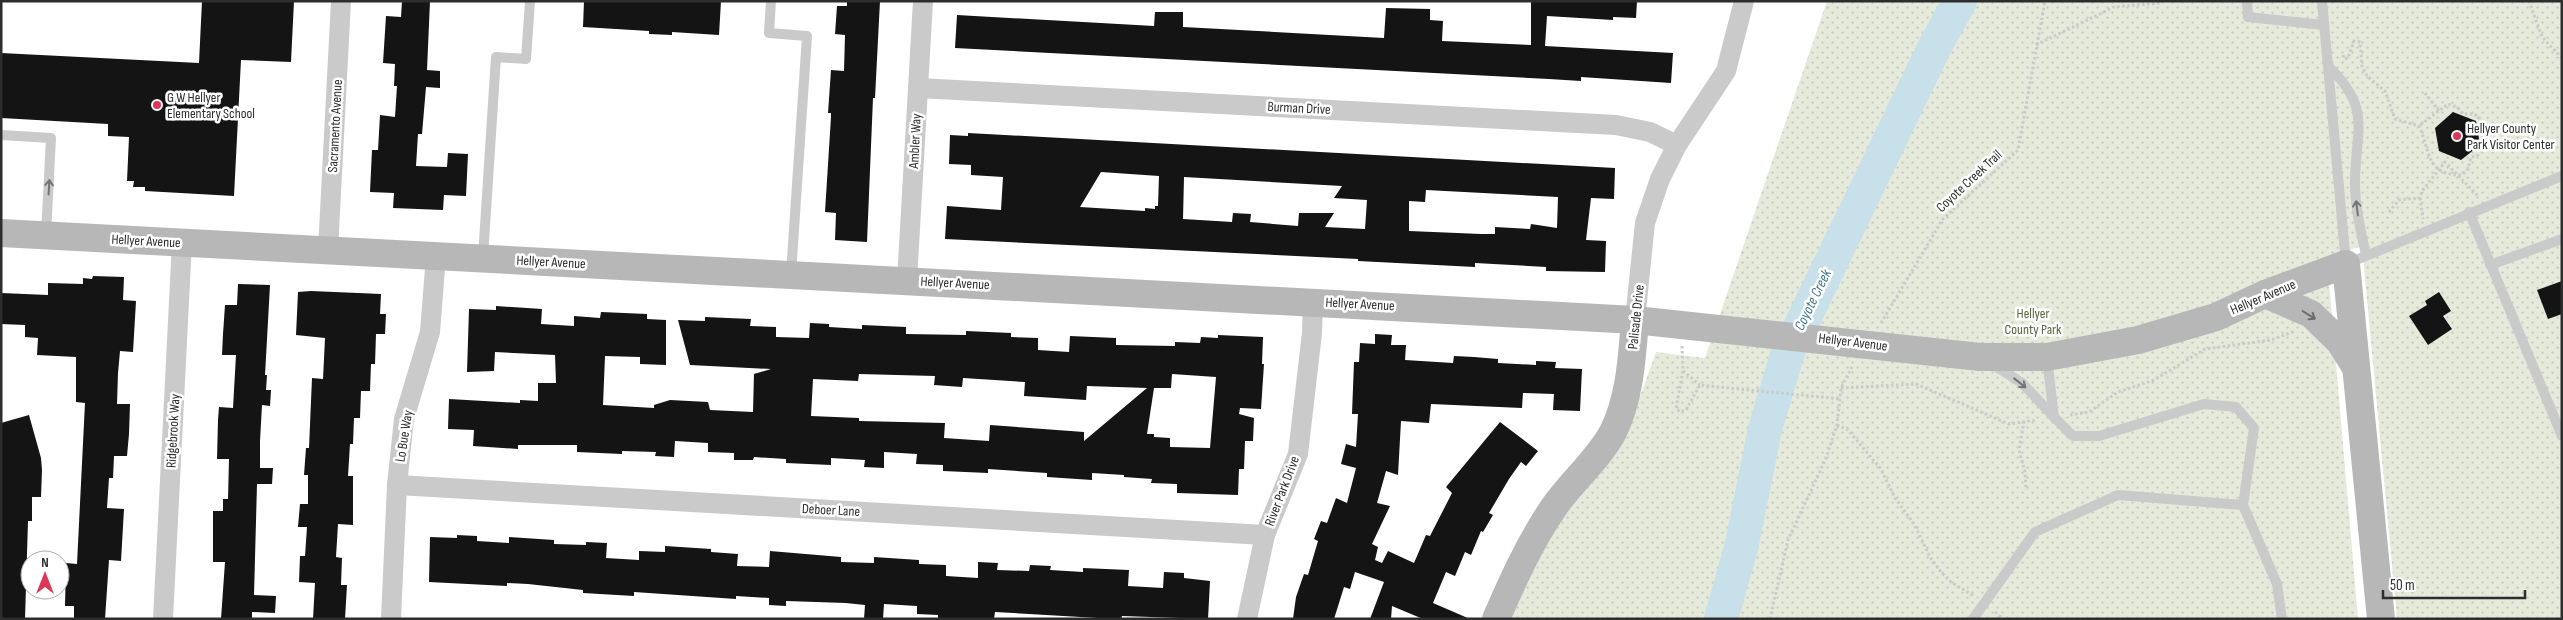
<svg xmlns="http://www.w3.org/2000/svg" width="2563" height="620" font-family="'Sofia Sans Condensed',sans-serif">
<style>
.grass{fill:url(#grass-dots)}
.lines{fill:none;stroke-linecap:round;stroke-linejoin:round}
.river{stroke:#c7e0e9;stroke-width:34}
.building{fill:#141414;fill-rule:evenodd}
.path{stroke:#cacaca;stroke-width:3;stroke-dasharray:2.5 2.5;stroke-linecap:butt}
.lane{stroke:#cacaca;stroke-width:10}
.street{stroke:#cacaca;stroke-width:20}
.secondary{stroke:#b7b7b7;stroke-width:28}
.oneway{stroke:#747474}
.oneway2{stroke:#6b6b6b}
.poi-dot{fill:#dd3656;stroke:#fff;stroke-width:2}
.labels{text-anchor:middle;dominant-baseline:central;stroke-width:5;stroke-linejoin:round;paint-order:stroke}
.poi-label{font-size:14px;fill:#2d2d2d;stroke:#fff;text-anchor:start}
.street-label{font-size:14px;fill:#2d2d2d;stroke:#fff}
.park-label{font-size:14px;fill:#55663c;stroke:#fff}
.water-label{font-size:15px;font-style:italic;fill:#3f768b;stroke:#fff}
</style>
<defs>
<pattern id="grass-dots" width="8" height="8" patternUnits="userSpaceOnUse" patternTransform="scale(1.25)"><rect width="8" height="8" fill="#e5eadb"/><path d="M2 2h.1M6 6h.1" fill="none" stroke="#c5c9bc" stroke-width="1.8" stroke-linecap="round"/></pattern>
</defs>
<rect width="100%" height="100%" fill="#fff"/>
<polygon class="grass" points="1827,1 2562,1 2562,619 2397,619 2362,246 2327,258 2358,619 1509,619 1533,567 1562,518 1625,438 1656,352 1705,358"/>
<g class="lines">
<polyline class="river" points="1721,619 1741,548 1765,429 1788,352 1935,46 1960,1"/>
</g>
<g class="building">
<polygon points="202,1 294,1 291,62 241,60 234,196 145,191 145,187 133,187 134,181 127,181 129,137 108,136 108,124 1,118 1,53 199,63"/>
<polygon points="402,1 430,1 427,70 440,71 440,88 426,87 422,134 418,134 416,166 447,167 448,153 468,154 466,196 444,195 443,210 393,208 394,193 370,192 372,150 378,150 380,115 395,117 397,86 394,86 395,64 383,63 386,16 401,17"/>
<polygon points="584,1 721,1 719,35 672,32 672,35 649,34 649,31 583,27"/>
<polygon points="847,1 880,1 875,98 873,98 867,242 835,240 836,213 825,212 831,117 831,113 828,113 831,70 844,71 845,35 835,34 837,6 847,6"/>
<polygon points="1531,1 1637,1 1636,18 1613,17 1613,20 1547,16 1545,46 1673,53 1671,83 1581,77 1581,81 1549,79 955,48 957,15 1154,26 1155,12 1183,12 1183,27 1384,38 1386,8 1430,9 1430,20 1443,21 1442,41 1531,45"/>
<polygon points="2453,112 2476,121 2480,145 2461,160 2439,151 2435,128"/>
<path d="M968 133 1615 168 1614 199 1591 198 1586 240 1606 241 1605 272 1546 271V267L1475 263V267L1358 261V259L945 239 947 206 1001 210 1003 177 971 175V165L949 164 950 135 968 136ZM1101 172 1159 176 1158 206H1155V209L1145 208V211L1080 207ZM1184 177 1342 186 1334 198 1367 200 1365 229 1325 227 1334 213H1299L1298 226 1250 222 1251 214 1233 213 1232 222 1183 219ZM1426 190 1558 197 1557 228 1531 224 1530 229 1495 227V234H1481L1409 231V201L1425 202Z"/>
<polygon points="93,276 124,277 123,300 136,301 133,352 120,351 118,373 117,404 130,404 129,434 127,456 114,456 113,478 109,478 107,508 124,509 121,561 109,560 105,619 74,619 74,606 65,606 66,563 77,564 85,403 76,402 76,357 37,355 38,338 25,337 25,325 1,324 1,293 48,295 48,283 83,284 83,278 92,279"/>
<polygon points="2562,281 2562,314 2548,319 2537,290"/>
<polygon points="238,284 270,285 265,375 267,375 266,390 271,390 270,406 262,405 260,441 260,468 273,468 272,484 257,484 254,595 276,596 275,613 252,612 252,619 221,619 225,562 213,562 213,511 223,511 223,499 228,499 229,459 217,459 218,420 219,407 233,408 236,355 222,355 223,334 225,305 237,305"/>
<polygon points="311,291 381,294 380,314 386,314 385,334 376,334 375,364 371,364 370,391 361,391 360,418 354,418 353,444 350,444 348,476 353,476 353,525 338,524 336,557 342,558 341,585 347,585 345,619 313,619 315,583 299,582 300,556 305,556 307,527 298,527 300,504 308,504 308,475 304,475 306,448 309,448 312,378 323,379 325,338 296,335 298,292"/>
<polygon points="2439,292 2451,311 2443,316 2452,329 2428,345 2409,316 2427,305 2425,301"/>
<path d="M496 306 542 309 541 324 574 326V316L600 318 601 312 647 314V319L666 320V365L640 364V357L605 356 603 405 654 408V405L670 400 708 402 710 410 753 412 754 374 771 369 690 365 678 320 705 321V317L751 319 750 326 776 327V337L809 338 810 323 829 324V327L862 329V325L906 327V334L966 335V331L1011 333V337L1038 338V350L1069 352 1070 336 1116 338V345L1175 346V342L1200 343 1201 337 1218 338V335L1263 337 1262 364H1264L1261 409 1240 408 1239 414 1254 418 1253 441H1245L1244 469H1239L1238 495 1177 493V484L1151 483 1152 479 1124 477V475L1092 473V480L1047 477V473L988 469V473L943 471V465L916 464 917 454 884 452V468L864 467 865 460 831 458V465L786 463V459L754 457 753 460H734V453L708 452V443L675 441 674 457 655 456 656 452 622 451V454L577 452V445H518V449L473 446 474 430 448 429 449 399 520 403V400L538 401V383H556L555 355 495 352 494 371 467 372 469 309 496 310ZM859 374 935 376 934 385 962 387 963 378 1025 382 1024 396 1086 400 1087 386 1147 388 1084 441V432L990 425 989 441 944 438 945 423 859 421V418L811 416 813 379 858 381ZM1172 374 1216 377 1210 448 1170 447V438L1154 437V434H1147L1154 388H1171Z"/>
<polygon points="1375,334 1392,335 1391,345 1406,345 1405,360 1453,363 1454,356 1474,357 1498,359 1498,363 1536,365 1536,361 1556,362 1555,368 1582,369 1580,411 1553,410 1554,394 1523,393 1522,408 1431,404 1429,423 1401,421 1398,475 1386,471 1377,503 1390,506 1372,544 1378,547 1375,560 1382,563 1388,551 1414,563 1426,535 1430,536 1452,493 1446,487 1500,422 1538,451 1526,466 1521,462 1509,479 1489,513 1493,515 1483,532 1481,531 1471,555 1465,552 1455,576 1446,572 1433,603 1470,619 1423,619 1392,606 1391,619 1370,619 1384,582 1355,572 1350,589 1344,587 1334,619 1293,619 1296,597 1304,574 1308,575 1318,541 1314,539 1321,521 1327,523 1336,498 1347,503 1356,468 1341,464 1346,444 1356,447 1358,414 1352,414 1354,362 1359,362 1360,343 1375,344"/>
<polygon points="29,415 41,458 42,470 41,497 32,497 32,521 28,521 25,619 1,619 1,423"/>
<polygon points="457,535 477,536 477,541 509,543 509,537 554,540 554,544 586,545 586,542 607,543 606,558 639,560 639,551 665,552 665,546 711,549 711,552 738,554 737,566 769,567 770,551 841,557 841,562 874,563 874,557 919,560 919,564 946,565 946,576 978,578 978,562 998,563 997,570 1029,571 1030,565 1051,566 1050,570 1083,572 1083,568 1129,570 1128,586 1163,588 1164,572 1184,573 1184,578 1210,581 1208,619 1122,616 1121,619 1115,619 995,612 994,619 938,619 938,615 917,614 917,606 884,604 883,619 864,619 865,605 846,603 786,601 786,606 769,605 769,598 736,596 736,599 634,592 634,596 583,593 583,590 528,584 507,583 507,586 429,582 430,537 457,538"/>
</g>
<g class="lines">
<g class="path">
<polyline points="2529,1 2542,37 2562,58"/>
<polyline points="2036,45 2114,7 2161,3"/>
<path d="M2343 55 2344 59 2348 58 2354 41 2360 42 2362 66 2367 76 2385 91 2395 119 2419 126C2431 152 2425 175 2462 175L2468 169 2471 157 2477 156 2485 144 2479 117 2474 114H2463L2457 107 2448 104 2419 126"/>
<polyline points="2425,93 2439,111"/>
<polyline points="2420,198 2423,219"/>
<polyline points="2389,212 2399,200 2420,198 2422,191 2445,162 2478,196"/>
<polyline points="1881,323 1943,219 2018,150 2045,1"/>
<polyline points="1682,346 1683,371 1676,408 1680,412 1686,410 1700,385 1840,399"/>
<polyline points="1683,371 1700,385"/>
<polyline points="1841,388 1916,384 2009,424 2037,420"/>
<polyline points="2070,415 2089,412 2118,392 2154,380 2205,349 2271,340 2295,331"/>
<polyline points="2024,421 2019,450 2025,472 2026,490"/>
<polyline points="1837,425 1848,430 1881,469 1895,498 1914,524 1930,557 1941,572 1951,582 1974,596"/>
<polyline points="1995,612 2003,619"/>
<polyline points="1770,619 1788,540 1826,458 1837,425 1841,388 1852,367"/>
</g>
<g class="lane">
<polyline points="771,1 769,33 807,36 791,274"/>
<polyline points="2247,1 2248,17 2324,25"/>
<polyline points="2322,1 2346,264 2562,176"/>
<path d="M2328 66C2373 109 2355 130 2355 183 2355 208 2361 232 2366 255"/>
<polyline points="1,135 51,138 46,234"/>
<polyline points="2469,212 2562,436"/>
<polyline points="483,257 496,57 526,59 530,1"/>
<polyline points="2490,265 2562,239"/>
<polyline points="2047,358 2054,417 2073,436 2099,436 2204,404 2236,407 2254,428 2243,505 2277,584 2282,619"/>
<polyline points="1992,364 2022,383 2054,417"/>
<polyline points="1973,619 2035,532 2118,495 2243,505"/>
</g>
<g class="street">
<polyline points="918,88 1616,125 1650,132 1677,145"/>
<polyline points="328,250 341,1"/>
<polyline points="907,281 923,1"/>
<polyline points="1635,320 1645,223 1660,179 1677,145 1726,71 1744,1"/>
<polyline points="397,485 1265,535"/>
<polyline points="163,619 182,242"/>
<polyline points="391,619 397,485 404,419 430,332 436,256"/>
<polyline points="1247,619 1265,535 1298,454 1312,333 1313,302"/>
</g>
<g class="secondary">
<polyline points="1,233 1635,320 1980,357 2047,357 2138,340 2216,317 2265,294 2346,264 2381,619"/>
<polyline points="2265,294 2311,314 2340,342 2355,366"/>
<path d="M1496 619C1513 580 1530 542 1554 507 1572 481 1598 460 1613 432 1630 398 1632 357 1635 320"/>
</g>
</g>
<defs><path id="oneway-shaft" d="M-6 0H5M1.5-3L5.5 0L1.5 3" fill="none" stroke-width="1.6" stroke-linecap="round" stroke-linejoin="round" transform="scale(1.25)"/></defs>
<g class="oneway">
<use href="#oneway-shaft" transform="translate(49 187) rotate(-87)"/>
<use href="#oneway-shaft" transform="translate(2357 208) rotate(-97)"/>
<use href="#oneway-shaft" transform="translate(2020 383) rotate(38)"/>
</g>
<use class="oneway2" href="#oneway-shaft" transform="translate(2309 315) rotate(32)"/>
<g class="poi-dot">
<circle cx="157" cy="105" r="5"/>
<circle cx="2457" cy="136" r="5"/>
</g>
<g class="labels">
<g class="poi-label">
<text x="167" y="97">G W Hellyer<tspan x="167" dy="16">Elementary School</tspan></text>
<text x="2467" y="128">Hellyer County<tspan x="2467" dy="16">Park Visitor Center</tspan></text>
</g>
<g class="street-label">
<text transform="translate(1299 108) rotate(3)">Burman Drive</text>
<text transform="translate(335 126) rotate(-87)">Sacramento Avenue</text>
<text transform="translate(915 141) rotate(-87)">Ambler Way</text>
<text transform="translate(1969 181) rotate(-43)">Coyote Creek Trail</text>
<text transform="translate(146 241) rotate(3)">Hellyer Avenue</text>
<text transform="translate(551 262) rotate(3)">Hellyer Avenue</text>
<text transform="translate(955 283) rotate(3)">Hellyer Avenue</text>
<text transform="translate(2263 297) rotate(-23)">Hellyer Avenue</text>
<text transform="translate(1360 304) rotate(3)">Hellyer Avenue</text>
<text transform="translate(1636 317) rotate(-84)">Palisade Drive</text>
<text transform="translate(1853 342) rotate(7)">Hellyer Avenue</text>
<text transform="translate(173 431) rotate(-87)">Ridgebrook Way</text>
<text transform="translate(404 436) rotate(-81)">Lo Bue Way</text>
<text transform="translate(1282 491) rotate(-69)">River Park Drive</text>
<text transform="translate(831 510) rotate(3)">Deboer Lane</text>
</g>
<g class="park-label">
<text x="2033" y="313">Hellyer<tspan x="2033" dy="16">County Park</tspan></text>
</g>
<g class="water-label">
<text transform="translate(1813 300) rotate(-64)">Coyote Creek</text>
</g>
</g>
<rect width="2563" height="620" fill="none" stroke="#2d2d2d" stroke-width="5"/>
<g transform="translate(45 575)"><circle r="24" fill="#ffffff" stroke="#ababab"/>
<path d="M0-4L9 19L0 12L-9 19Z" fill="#dd3656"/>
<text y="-8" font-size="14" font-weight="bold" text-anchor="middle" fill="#2d2d2d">N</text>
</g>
<path d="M2383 590v8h142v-8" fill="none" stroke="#2d2d2d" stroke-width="2.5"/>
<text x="2390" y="590" font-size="15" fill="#2d2d2d" stroke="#ffffff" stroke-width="4" paint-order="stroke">50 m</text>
</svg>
